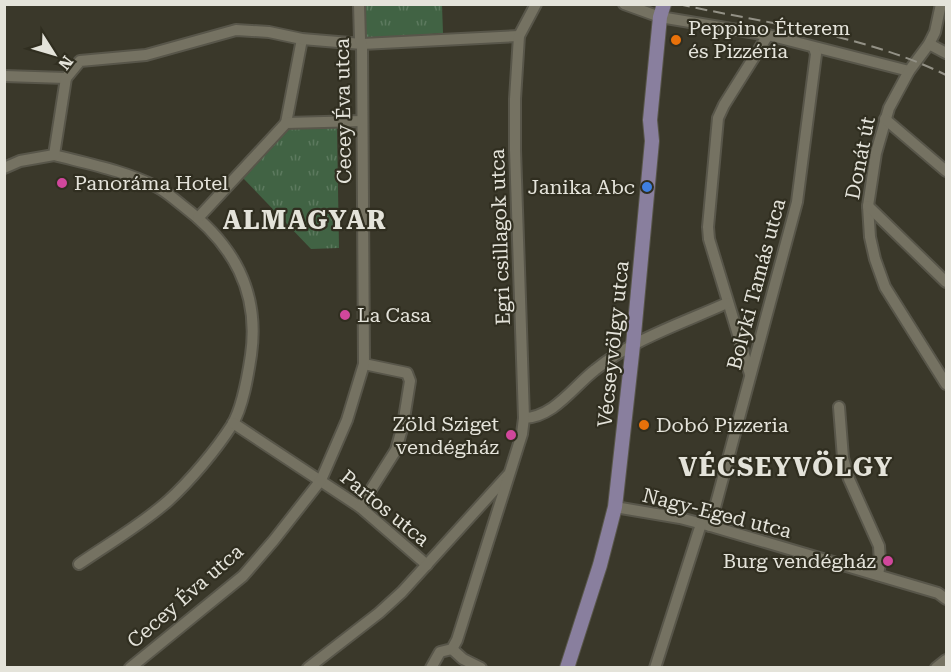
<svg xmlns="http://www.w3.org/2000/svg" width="951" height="672" font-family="'Roboto Serif',serif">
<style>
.park{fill:url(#park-tufts)}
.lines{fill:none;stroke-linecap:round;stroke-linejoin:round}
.minor-casing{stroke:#58564a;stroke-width:14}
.major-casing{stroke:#58564a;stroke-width:16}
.minor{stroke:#757262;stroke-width:10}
.major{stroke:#897f9e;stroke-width:14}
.rail{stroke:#939186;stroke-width:2;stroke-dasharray:12 6;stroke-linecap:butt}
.food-dot{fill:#e8710a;stroke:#302e20;stroke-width:2}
.hotel-dot{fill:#d1479c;stroke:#302e20;stroke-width:2}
.shop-dot{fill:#3f7fe0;stroke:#302e20;stroke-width:2}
.labels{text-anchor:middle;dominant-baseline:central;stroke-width:4.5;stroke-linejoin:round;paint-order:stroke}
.poi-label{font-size:20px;fill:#e4e3da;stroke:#302e20;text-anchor:start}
.street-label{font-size:20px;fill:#e4e3da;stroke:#302e20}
.district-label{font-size:26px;font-weight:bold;letter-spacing:1.5px;fill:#e4e3da;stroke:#302e20}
</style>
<defs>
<pattern id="park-tufts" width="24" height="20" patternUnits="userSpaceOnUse" patternTransform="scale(1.5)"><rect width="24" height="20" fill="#416344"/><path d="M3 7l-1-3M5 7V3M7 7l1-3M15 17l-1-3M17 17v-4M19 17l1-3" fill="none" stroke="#5c795e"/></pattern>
</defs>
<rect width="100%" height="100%" fill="#3a382a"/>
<g class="park">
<polygon points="364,5 442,5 443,33 365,39"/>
<polygon points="290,128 337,128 339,248 311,249 242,177"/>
</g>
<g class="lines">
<g class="minor-casing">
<g id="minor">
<polyline points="624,4 660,17 768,35 909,71"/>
<polyline points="941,4 935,32 929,44 909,71 889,108 876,153 868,206 870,237 875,259 885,287 946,384"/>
<polyline points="929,44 946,53"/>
<polyline points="4,76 66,78"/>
<polyline points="885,119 946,171"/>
<polyline points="286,123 302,39"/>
<path d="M54 155C89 164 125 171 157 187 167 192 175 200 183 206 233 244 260 291 251 355 248 375 243 407 232 425 216 450 190 481 168 501 141 525 108 544 79 564"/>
<polyline points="4,168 20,161 54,155 66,78 80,61 146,55 236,30 269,32 302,39 362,44 519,36"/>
<polyline points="868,206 946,282"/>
<polyline points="198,218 286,123 362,121"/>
<polyline points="750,374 709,239 708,227 718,118 724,105 768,35"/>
<polyline points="839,407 843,458 849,479 879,546 880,563 878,575"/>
<path d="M524 418C554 417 573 387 595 370 633 339 683 323 727 303"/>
<polyline points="233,423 360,507 427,565"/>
<polyline points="360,507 396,450 403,425 410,381 407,373 364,364"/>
<polyline points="615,507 680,518 714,527 938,593 946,599"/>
<polyline points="710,526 797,202 816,54 814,48"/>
<polyline points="452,649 463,659 481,668"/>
<polyline points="130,668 243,576 274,540 321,480 347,420 364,364 362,44 360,40 359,4"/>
<polyline points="308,668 379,613 402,592 508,475"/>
<polyline points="431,668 440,652 452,649 457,640 522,434 524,418 515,150 515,99 519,36 536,4"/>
<polyline points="655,668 701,524"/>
<polyline points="936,668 946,660"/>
</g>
</g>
<g class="major-casing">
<polyline id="major" points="567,668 600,565 615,507 633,345 652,141 650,120 660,17 664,4"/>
</g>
<use href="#minor" class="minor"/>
<use href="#major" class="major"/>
<path class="rail" d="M678 4C768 24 863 34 946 75"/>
</g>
<g class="food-dot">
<circle cx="676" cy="40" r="6"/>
<circle cx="644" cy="425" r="6"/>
</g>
<g class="hotel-dot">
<circle cx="62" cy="183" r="6"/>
<circle cx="345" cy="315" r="6"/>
<circle cx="511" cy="435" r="6"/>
<circle cx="888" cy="561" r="6"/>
</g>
<circle class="shop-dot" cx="647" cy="187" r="6"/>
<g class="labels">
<g class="poi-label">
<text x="688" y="28">Peppino Étterem<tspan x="688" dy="23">és Pizzéria</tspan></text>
<text x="74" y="183">Panoráma Hotel</text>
<text x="635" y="187" text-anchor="end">Janika Abc</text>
<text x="357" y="315">La Casa</text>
<text x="499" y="424" text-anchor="end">Zöld Sziget<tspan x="499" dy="23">vendégház</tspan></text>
<text x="656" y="425">Dobó Pizzeria</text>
<text x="876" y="561" text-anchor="end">Burg vendégház</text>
</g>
<g class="street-label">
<text transform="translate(343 111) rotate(-91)">Cecey Éva utca</text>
<text transform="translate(860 158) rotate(-79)">Donát út</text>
<text transform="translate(500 237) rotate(-92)">Egri csillagok utca</text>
<text transform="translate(756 284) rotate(-75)">Bolyki Tamás utca</text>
<text transform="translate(613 344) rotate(-84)">Vécseyvölgy utca</text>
<text transform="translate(385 508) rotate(39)">Partos utca</text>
<text transform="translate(717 513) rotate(14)">Nagy-Eged utca</text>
<text transform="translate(185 596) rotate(-41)">Cecey Éva utca</text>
</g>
<g class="district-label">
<text x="305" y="220">ALMAGYAR</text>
<text x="786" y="467">VÉCSEYVÖLGY</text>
</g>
</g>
<rect width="951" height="672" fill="none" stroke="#e4e3da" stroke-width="12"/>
<g transform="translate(54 54) rotate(127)" stroke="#302e20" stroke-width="4.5" paint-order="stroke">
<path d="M0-4.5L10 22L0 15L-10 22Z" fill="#e4e3da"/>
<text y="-9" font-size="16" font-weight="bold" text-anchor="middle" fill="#e4e3da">N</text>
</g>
</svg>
